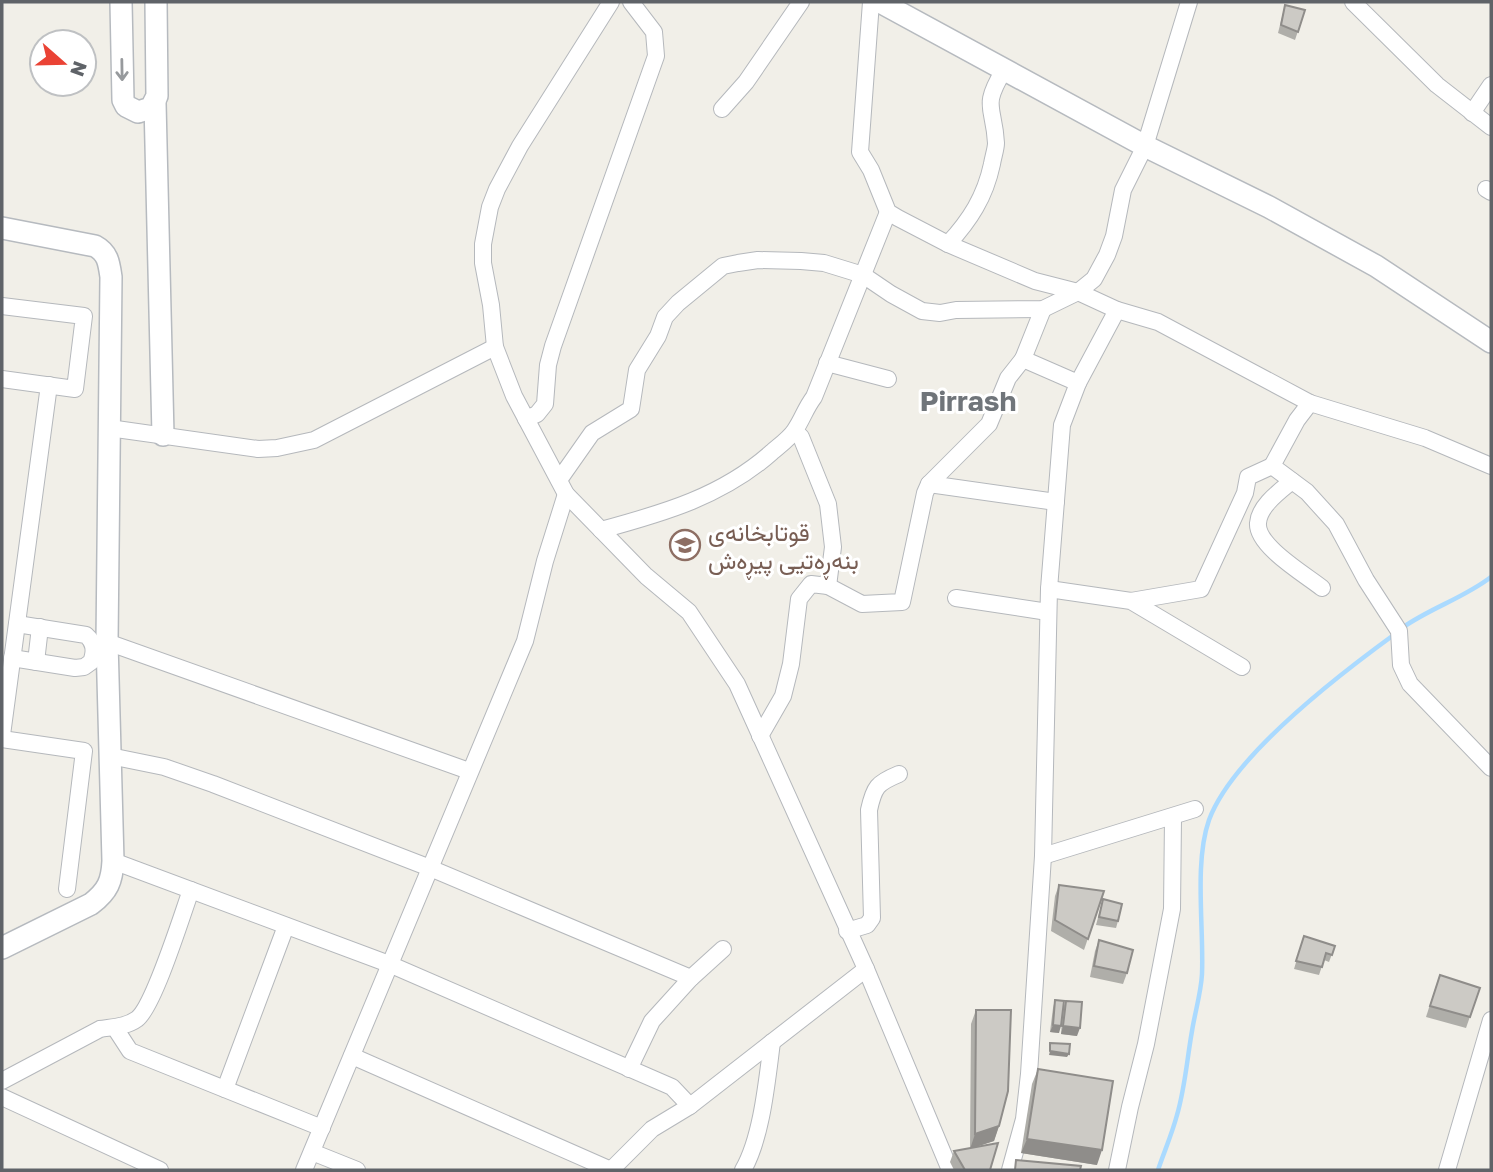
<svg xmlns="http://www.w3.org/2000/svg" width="1493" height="1172" font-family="'Golos Text',Vazirmatn,sans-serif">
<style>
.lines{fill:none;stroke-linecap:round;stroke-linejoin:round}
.stream{stroke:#aadaff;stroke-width:4.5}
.street-casing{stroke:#b5b8bc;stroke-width:18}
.secondary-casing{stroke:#b6babf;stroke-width:24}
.street{stroke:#fff;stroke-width:16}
.secondary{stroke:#fff;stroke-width:21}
.wall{fill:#afaea9}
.shaded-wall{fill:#8f8d8a}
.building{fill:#cccac5;stroke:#8f8d8a;stroke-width:2}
.oneway{stroke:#979a9d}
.labels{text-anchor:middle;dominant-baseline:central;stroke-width:6;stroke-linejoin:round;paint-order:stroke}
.education-label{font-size:24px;fill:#785e54;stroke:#fff;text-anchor:start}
.quarter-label{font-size:28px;font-weight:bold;fill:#70757a;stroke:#fff}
</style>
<rect width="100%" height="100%" fill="#f1efe8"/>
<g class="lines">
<g class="stream">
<path d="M1402 628C1430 608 1464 598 1491 577"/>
<path d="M1158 1170C1164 1152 1172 1134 1177 1115 1185 1088 1187 1059 1192 1031 1195 1012 1201 993 1202 974 1204 927 1194 863 1209 820 1233 755 1340 674 1395 634"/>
</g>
<g class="street-casing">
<g id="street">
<polyline points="611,2 520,146 497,189 490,207 483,244 483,263 491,305 495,347 514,396 566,494 646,576 689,612 737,684 866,969 950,1170"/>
<polyline points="871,2 860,152 871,170 888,212 898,218 948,244 1035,281 1078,292 1117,310 1158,322 1310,403"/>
<polyline points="1353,2 1437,85 1491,127"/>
<polyline points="722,109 746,82 801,2"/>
<polyline points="1472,113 1491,85"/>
<polyline points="1486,189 1491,192"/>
<path d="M948 244C970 220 985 197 992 164 993 157 996 149 996 143 994 105 981 108 1004 70"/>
<polyline points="2,306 84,316 75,389 2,379"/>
<polyline points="827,363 888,379"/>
<polyline points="1078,383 1117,310"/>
<polyline points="526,419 537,414 545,404 548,365 553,346 656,56 654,32 631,2"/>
<polyline points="109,428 258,449 277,448 314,440 495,347"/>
<polyline points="795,431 801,437 828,504 833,547 828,586"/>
<polyline points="1491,466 1425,438 1310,403 1297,420 1272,466 1307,492 1336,524 1366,580 1399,631 1401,665 1410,684 1491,768"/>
<polyline points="559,480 592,433 631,409 637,370 658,336 665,317 678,303 723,266 738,263 758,260 801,261 824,263 863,275 891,294 922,311 940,313 956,310 1043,309 1078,292 1094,279 1107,255 1114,236 1123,190 1145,146 1189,2"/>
<path d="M1292 481C1280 491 1259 506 1258 523 1256 546 1306 575 1322 588"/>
<polyline points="929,484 1056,502"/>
<path d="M601 530C664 513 723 496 772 452 779 446 790 438 795 430 803 418 805 409 814 397L888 212"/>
<polyline points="1049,589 1131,601 1242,667"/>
<polyline points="956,598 1048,612"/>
<polyline points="1131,601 1201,589 1245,493 1248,477 1272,466"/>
<polyline points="107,642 469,771"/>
<path d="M12 658 75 668 84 667 91 662C95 652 95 643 86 635L17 624"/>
<polyline points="36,662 40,627"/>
<polyline points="2,735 49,385"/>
<polyline points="760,736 783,696 791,664 799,599 811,584 828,586 862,604 902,602 925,493 929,484 989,424 1008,378 1023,359"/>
<polyline points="2,739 84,751 67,889"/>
<polyline points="110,756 164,767 213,784 430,868 691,978"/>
<polyline points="1043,856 1195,809"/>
<polyline points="113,861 389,964 672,1087 690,1106"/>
<path d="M847 931 867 925 872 918 869 810C874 787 877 783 899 774"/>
<polyline points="115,1028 130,1051 322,1128"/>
<polyline points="352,1056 611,1170"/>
<polyline points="629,1069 652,1021 691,978 723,949"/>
<path d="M2 1081 100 1029C112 1027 126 1027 137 1019 154 1006 182 915 191 890"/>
<polyline points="225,1089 286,926"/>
<polyline points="2,1097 160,1170"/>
<polyline points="312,1152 357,1170"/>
<polyline points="304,1170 525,641 545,561 566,494"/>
<polyline points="611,1170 652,1129 690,1106 866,969"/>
<path d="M743 1170C762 1137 767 1080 772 1042"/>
<polyline points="1010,1170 1024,1119 1029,1074 1043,856 1049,589 1062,425 1078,383 1023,359 1043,309"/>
<polyline points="1117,1170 1130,1107 1146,1044 1172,909 1173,818"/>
<polyline points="1447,1170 1491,1020"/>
</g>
</g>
<g class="secondary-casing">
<g id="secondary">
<polyline points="121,2 123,100 126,106 138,112 151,108 157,96 156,2"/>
<polyline points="880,2 1145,146 1269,207 1376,266 1491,342"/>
<polyline points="155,103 163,435"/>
<path d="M2 228 95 246C108 253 109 263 111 277L107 642 113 861C112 881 108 891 91 904L2 948"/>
</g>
</g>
<use href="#street" class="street"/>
<use href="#secondary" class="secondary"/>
</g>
<g class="wall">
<polygon points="1285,5 1305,10 1295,40 1278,33"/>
<polygon points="1059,885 1104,891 1084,950 1051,931 1055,896"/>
<polygon points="1103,899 1118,921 1116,928 1096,925"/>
<polygon points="1304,936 1335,946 1329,962 1324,960 1319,975 1294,969"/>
<polygon points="1099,940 1127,973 1123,984 1090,977 1095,951"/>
<polygon points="1436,986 1480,988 1466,1028 1426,1017"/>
<polygon points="1055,1000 1059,1033 1050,1032 1053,1008"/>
<polygon points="1066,1001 1077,1036 1061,1034 1063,1008"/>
<polygon points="976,1010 999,1126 994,1141 971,1148 990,1170 954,1170 950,1162 954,1151 970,1148 971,1024"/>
<polygon points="1038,1069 1097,1165 1021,1153 1032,1084"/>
</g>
<g class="shaded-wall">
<polygon points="1053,1025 1061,1026 1059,1033 1050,1032"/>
<polygon points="1063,1026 1080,1028 1077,1036 1061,1034"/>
<polygon points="1050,1051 1069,1054 1067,1057 1049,1055"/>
<polygon points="999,1126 994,1141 970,1149 975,1134"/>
<polygon points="1027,1139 1102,1150 1097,1165 1021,1153"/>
</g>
<g class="building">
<polygon points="1285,5 1305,10 1298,32 1281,25"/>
<polygon points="1059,885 1104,891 1088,939 1055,920"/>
<polygon points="1103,899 1122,904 1118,921 1099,917"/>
<polygon points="1304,936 1335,946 1332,955 1326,953 1322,967 1296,961"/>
<polygon points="1099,940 1133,950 1127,973 1094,966"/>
<polygon points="1440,975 1480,988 1470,1017 1430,1006"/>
<polygon points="1055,1000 1064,1001 1061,1026 1053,1025"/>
<polygon points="1066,1001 1082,1002 1080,1028 1063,1026"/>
<polygon points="976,1010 1011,1010 1008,1091 999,1126 975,1134"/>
<polygon points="1050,1043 1070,1044 1069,1054 1050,1051"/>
<polygon points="1038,1069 1113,1081 1102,1150 1027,1139"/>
<polygon points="998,1143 990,1170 965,1170 954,1151"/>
<polygon points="1016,1160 1081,1166 1080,1170 1015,1170"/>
</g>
<defs><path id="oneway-shaft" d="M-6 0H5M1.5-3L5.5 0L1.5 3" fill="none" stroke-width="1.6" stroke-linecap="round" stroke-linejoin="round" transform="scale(1.75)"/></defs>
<use class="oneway" href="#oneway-shaft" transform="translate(122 70) rotate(89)"/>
<defs>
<g id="school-ring" transform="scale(1.575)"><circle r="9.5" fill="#fff" stroke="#8d6e63" stroke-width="1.5"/><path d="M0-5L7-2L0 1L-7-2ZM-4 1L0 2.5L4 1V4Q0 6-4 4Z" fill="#8d6e63"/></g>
</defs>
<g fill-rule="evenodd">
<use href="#school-ring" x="685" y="545"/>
</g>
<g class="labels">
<g class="education-label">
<text x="708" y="531">قوتابخانەی<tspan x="708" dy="28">بنەڕەتیی پیڕەش</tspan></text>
</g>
<g class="quarter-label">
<text x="968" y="400">Pirrash</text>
</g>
</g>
<rect width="1493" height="1172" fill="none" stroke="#5f6368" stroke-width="7"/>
<g transform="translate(63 63) rotate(110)"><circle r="33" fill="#ffffff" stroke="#bfc1c3" stroke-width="2"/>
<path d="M0-5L12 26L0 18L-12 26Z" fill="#ea4335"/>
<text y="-10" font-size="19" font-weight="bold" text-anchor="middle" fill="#5f6368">N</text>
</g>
</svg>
